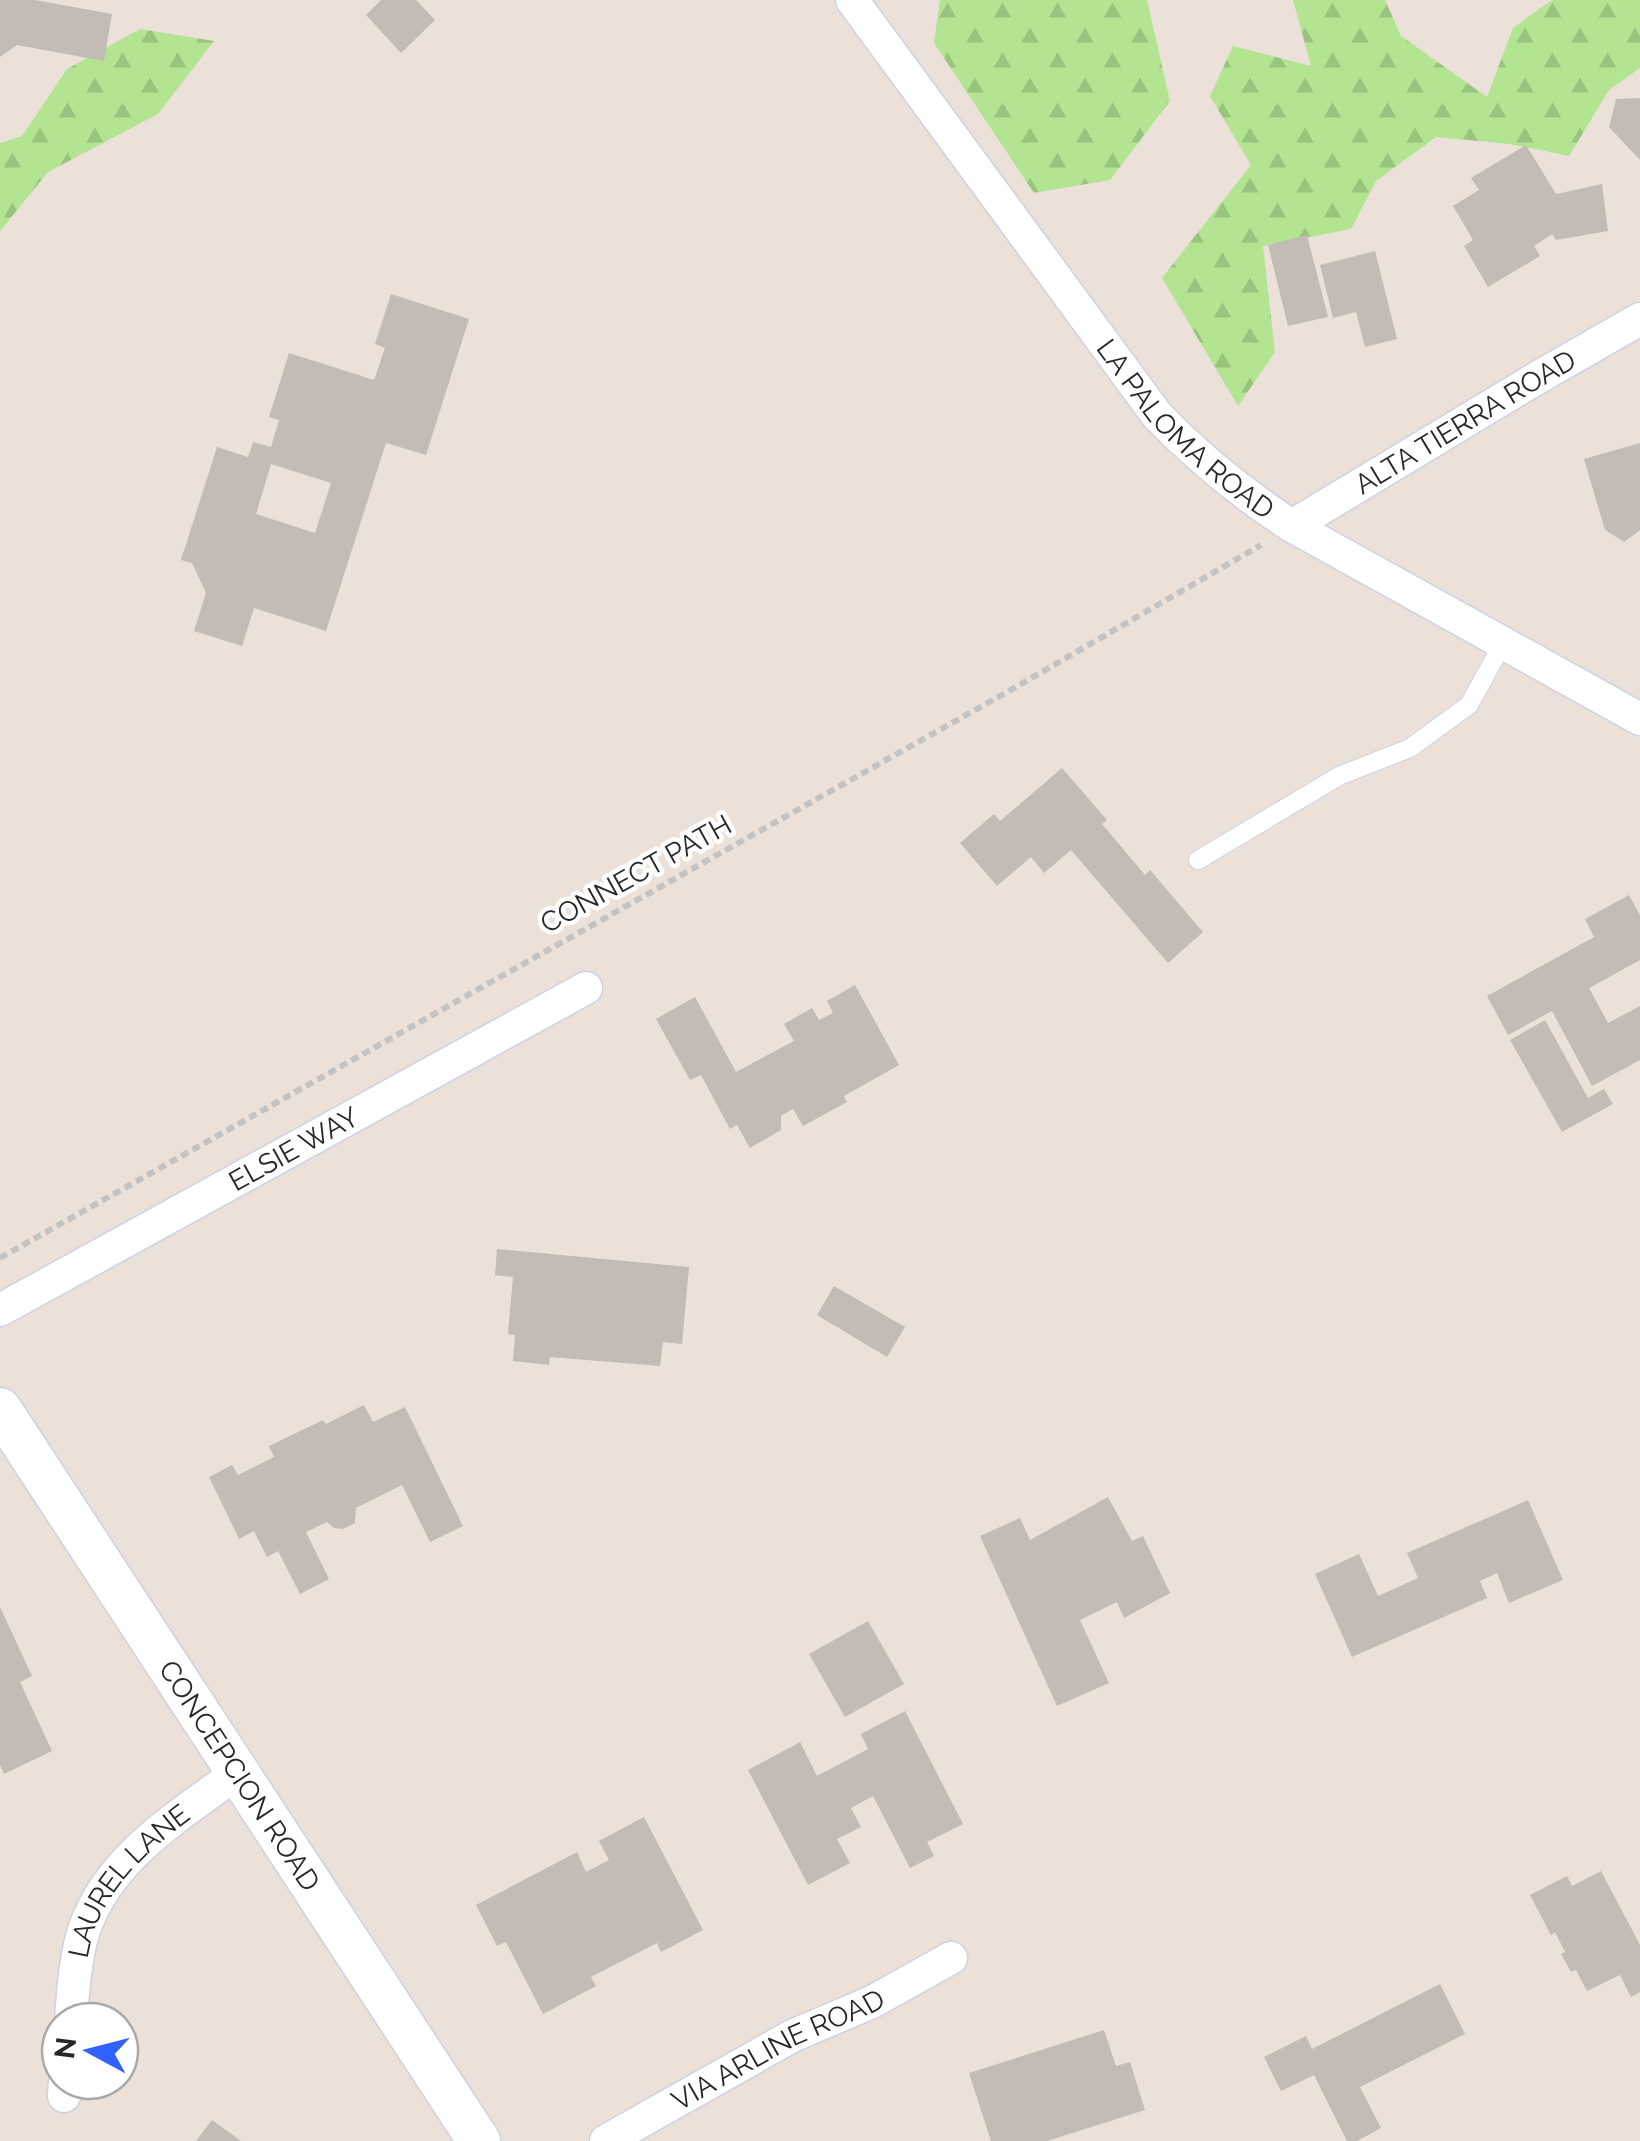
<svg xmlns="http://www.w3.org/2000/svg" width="1640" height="2141" font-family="Raleway,sans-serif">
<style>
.forest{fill:url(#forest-firs)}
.building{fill:#c2bcb4;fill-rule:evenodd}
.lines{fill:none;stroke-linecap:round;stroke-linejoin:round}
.service-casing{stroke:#cdd2e1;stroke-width:20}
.minor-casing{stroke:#cdd2e1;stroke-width:35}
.tertiary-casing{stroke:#cdd2e1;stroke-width:45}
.path{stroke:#c3c3c3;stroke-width:6;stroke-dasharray:8 5;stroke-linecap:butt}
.service{stroke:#fff;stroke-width:18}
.minor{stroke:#fff;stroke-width:32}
.tertiary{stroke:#fff;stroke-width:42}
.labels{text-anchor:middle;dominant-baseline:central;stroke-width:9;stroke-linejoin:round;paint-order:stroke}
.street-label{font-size:28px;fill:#272727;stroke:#fff}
</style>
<defs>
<pattern id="forest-firs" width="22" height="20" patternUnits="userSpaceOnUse" patternTransform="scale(2.5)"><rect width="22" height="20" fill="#b2e491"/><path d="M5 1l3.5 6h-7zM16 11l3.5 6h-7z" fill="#99c47d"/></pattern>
</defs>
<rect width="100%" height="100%" fill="#ebe1d8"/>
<g class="forest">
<polygon points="940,0 1147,0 1170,101 1110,180 1034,193 934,43"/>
<polygon points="1293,0 1385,0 1401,36 1487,97 1513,28 1552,0 1640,0 1640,68 1609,90 1569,156 1510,144 1436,137 1376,181 1351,229 1263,246 1275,352 1238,406 1162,278 1251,165 1210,96 1233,46 1311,66"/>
<polygon points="140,29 214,41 158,114 48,172 0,231 0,143 22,136 67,69"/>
</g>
<g class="building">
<polygon points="0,0 35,0 112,14 104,61 17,45 0,57"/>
<polygon points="381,0 416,0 435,20 401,53 366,15"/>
<polygon points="1640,98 1640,160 1609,127 1616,99"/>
<polygon points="1526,145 1556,194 1602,184 1608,231 1556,240 1552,234 1534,246 1540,256 1488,287 1464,246 1473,240 1453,206 1479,190 1471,178"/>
<polygon points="1307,235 1328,317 1288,326 1268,245"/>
<polygon points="1375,251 1397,339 1365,347 1356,312 1333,318 1320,265"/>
<path d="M391 294 469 319 426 455 386 443 326 631 254 608 242 646 194 631 206 593 192 563 181 560 217 447 248 457 253 442 271 447 279 420 269 417 289 353 374 380 385 348 375 344ZM271 464 331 483 315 533 256 514Z"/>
<polygon points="1640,443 1640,530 1624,542 1605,530 1584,459"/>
<polygon points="1062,768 1107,820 1102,824 1145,875 1150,870 1203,932 1168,963 1071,850 1044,873 1031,857 997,886 960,843 994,814 1000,821"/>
<polygon points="1629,895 1640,915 1640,960 1589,988 1608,1023 1640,1006 1640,1060 1592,1086 1552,1011 1508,1035 1487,996 1594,937 1585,919"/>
<polygon points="855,985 899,1065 844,1096 847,1102 803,1126 793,1109 781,1116 781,1130 750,1148 737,1125 730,1129 701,1075 690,1080 656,1019 695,997 736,1072 794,1041 784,1024 812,1008 819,1020 833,1013 827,1001"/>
<polygon points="1545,1020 1588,1098 1604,1089 1613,1104 1562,1132 1510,1040"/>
<polygon points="497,1249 689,1267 682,1344 663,1342 660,1366 550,1357 549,1365 513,1361 515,1335 508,1334 513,1277 495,1275"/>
<polygon points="834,1286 905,1327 887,1357 817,1315"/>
<polygon points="364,1405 373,1422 405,1407 463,1526 430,1542 402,1485 356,1508 355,1523 343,1529 334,1528 327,1522 306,1532 329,1579 300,1594 278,1551 267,1557 254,1531 239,1539 209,1477 232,1465 238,1475 274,1457 269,1446 323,1420 326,1424"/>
<polygon points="1108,1497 1132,1541 1143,1536 1170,1593 1124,1618 1117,1602 1080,1620 1109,1683 1057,1706 980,1536 1020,1518 1030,1540"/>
<polygon points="1528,1500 1563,1580 1509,1603 1497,1573 1480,1581 1487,1598 1352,1657 1315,1574 1359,1554 1378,1596 1418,1578 1407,1553"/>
<polygon points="0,1607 32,1676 20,1682 52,1751 4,1774 0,1765"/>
<polygon points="868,1621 904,1684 845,1717 809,1654"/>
<polygon points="905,1711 963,1824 927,1842 934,1856 910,1868 873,1796 851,1808 861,1827 837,1839 850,1863 808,1885 748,1770 800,1742 817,1776 868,1749 861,1734"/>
<polygon points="644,1817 703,1930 661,1952 657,1943 591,1977 596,1986 543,2014 506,1942 497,1946 476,1905 577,1852 586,1872 609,1860 599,1841"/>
<polygon points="1601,1871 1640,1945 1640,1992 1631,1997 1620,1975 1587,1991 1576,1970 1571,1972 1561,1954 1565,1952 1555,1932 1551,1935 1530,1895 1567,1876 1572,1886"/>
<polygon points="1440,1984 1465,2034 1360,2087 1381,2128 1357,2141 1347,2141 1314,2075 1281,2091 1264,2057 1306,2036 1312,2049"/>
<polygon points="1104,2030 1116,2066 1130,2062 1145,2110 1047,2141 991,2141 969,2073"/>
<polygon points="212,2120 241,2141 196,2141"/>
</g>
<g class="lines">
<g class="service-casing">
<polyline id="service" points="1198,860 1339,776 1410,748 1469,705 1503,643"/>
</g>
<g class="minor-casing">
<g id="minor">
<path id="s1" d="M852 0 1156 414C1198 458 1241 493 1292 526L1640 719"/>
<path id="s2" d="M1292 526 1537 378 1640 319"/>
<path id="s3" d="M0 1310 586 988"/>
<path id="s4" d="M71 2021C73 1991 75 1959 84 1930 109 1857 179 1816 237 1773"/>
<polyline points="64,2096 65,2081"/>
<path id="s5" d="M606 2141 792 2036 872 2002 951 1958"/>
</g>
</g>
<g class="tertiary-casing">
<g id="tertiary">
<path id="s6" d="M0 1409 479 2141"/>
</g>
</g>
<polyline class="path" points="0,1258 1016,687 1261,545"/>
<use href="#service" class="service"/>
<use href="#minor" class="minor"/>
<use href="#tertiary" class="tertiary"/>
</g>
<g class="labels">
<g class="street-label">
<text stroke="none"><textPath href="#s2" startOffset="202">ALTA TIERRA ROAD</textPath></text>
<text stroke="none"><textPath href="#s1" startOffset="545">LA PALOMA ROAD</textPath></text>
<text transform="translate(636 874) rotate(-29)">CONNECT PATH</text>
<text stroke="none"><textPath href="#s3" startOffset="335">ELSIE WAY</textPath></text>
<text stroke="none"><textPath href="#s6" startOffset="438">CONCEPCION ROAD</textPath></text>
<text stroke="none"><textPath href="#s4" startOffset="158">LAUREL LANE</textPath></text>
<text stroke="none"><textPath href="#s5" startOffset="195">VIA ARLINE ROAD</textPath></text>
</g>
</g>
<g transform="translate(90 2051) rotate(277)"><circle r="48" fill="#ffffff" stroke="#a9a9a9" stroke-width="2.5"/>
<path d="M0-8L18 38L0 25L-18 38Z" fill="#3062ff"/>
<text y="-15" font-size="28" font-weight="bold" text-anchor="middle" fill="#272727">N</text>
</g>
</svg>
